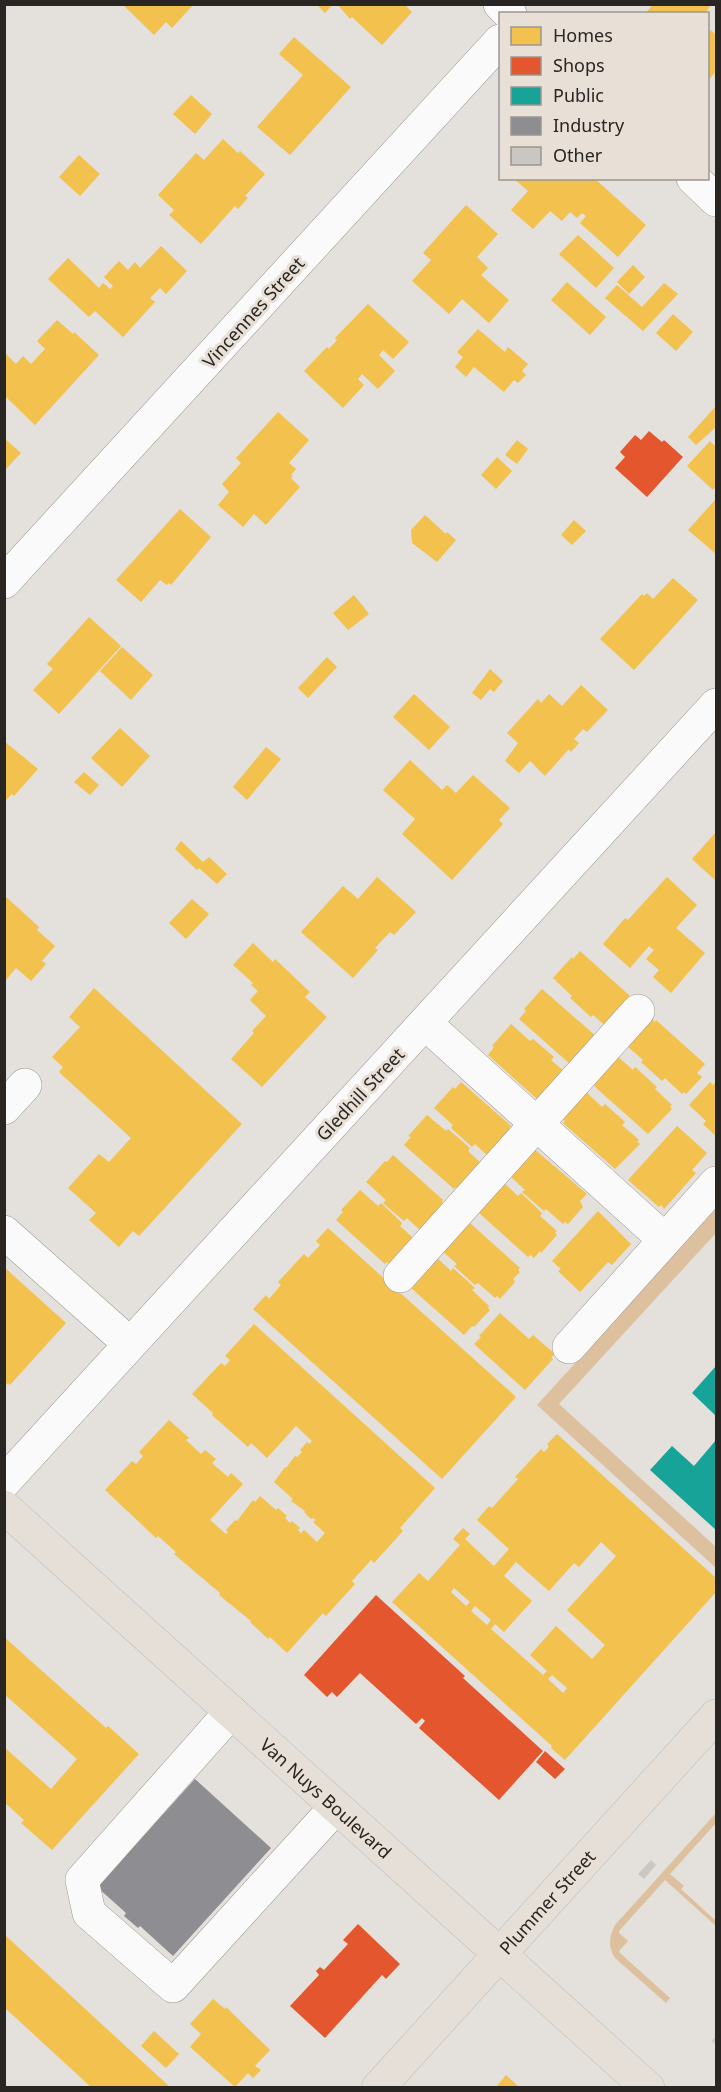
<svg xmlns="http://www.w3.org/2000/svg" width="721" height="2092" font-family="'Noto Sans',sans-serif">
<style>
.green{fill:#ddc09e}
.homes{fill:#f2c14e;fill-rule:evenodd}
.shops{fill:#e4572e}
.public{fill:#17a398}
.industry{fill:#8d8d92}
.building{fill:#cac7c3}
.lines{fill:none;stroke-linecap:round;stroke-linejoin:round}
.minor-casing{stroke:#9a9794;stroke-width:34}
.major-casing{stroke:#bebcba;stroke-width:34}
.path{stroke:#cfcdcd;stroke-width:4;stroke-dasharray:4.5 3;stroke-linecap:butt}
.minor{stroke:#fbfafa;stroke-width:33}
.major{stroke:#e5dfd8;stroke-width:33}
.labels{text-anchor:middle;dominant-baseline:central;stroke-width:6;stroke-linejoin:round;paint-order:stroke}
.street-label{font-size:18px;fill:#282522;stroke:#e8e0d7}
</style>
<rect width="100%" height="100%" fill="#e4e0db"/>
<g class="green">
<polygon points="716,1209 716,1233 559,1404 716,1547 716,1568 537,1405"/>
<path d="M716 1813V1823L670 1874 684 1886 681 1889 716 1921V1926L665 1880 619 1931V1933L628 1941 619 1951 620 1953 670 1998 666 2003 615 1958C608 1947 609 1937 615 1925Z"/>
</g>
<g class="homes">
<polygon points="122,4 194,4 172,28 166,22 154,35"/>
<polygon points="316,4 333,4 325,13"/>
<polygon points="337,4 404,4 412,12 382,45 352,17 350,19"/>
<polygon points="653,4 712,4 704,14 645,14"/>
<polygon points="711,30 716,35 716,71 708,81 708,31 709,33"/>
<polygon points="294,37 351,87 290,155 257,127 303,75 279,54"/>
<polygon points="191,95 212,114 195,134 173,114"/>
<polygon points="223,139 238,153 240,151 265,174 245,196 248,198 238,209 235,206 201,244 169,215 174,210 158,195 196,153 204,160"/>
<polygon points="79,155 100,174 80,196 59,177"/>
<polygon points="513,178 594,178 646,225 618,257 580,223 586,216 582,213 577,218 570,212 562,221 550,211 533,229 511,210 528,191"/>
<polygon points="466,205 498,234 477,257 488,268 481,275 509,300 489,323 462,299 449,314 412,281 431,260 423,253"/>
<polygon points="578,235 614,268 596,288 559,254"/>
<polygon points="161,246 187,271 166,294 160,288 150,298 155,302 123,337 95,311 89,317 48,279 68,258 99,288 103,283 110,289 113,286 104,277 119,261 128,270 135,262 140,268"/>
<polygon points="633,265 645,277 629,294 617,282"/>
<polygon points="567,282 606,317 590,335 551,300"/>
<polygon points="664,283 678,294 643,331 605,298 617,285 642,307"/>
<polygon points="368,304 409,342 393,359 383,350 379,355 395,371 378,389 362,374 358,379 364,385 343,408 304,371 327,347 329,349 337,340 335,338"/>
<polygon points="673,314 693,332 676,351 656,333"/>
<polygon points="57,320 73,334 74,332 99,355 35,425 5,396 5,353 16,364 23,356 31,364 45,349 37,341"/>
<polygon points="478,329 505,352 508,347 528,364 522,371 526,375 518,383 514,380 504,392 474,367 466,377 455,367 463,357 457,352"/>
<polygon points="716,406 716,427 696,445 688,437"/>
<polygon points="278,412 309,440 289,463 296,469 291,475 293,476 291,478 300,487 266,525 254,514 243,527 218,505 229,492 222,484 241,463 236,458"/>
<polygon points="4,438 21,453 4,471"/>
<polygon points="517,440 528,449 517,464 505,455"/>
<polygon points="710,441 716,447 716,486 713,490 687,466"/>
<polygon points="497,457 512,471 496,489 481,475"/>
<polygon points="716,499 716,554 688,530"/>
<polygon points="180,509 211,537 171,585 169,583 167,585 160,580 141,602 116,580"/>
<polygon points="425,515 446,534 447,532 456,540 437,562 412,543 411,530"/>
<polygon points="574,520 586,531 572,545 561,535"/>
<polygon points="673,578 698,600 634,670 600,639 642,594 644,596 647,593 653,599"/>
<polygon points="354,595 369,614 348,630 333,613"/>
<polygon points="89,617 121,646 59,714 33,690 53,669 47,664"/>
<polygon points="122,647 153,675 131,700 100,671"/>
<polygon points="327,657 337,667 308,698 298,688"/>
<polygon points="490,669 503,681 494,692 490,689 481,700 472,693"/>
<polygon points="581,685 608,710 587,732 583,729 574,739 579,743 571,752 569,749 545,776 530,761 519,773 505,761 518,743 507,733 538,699 541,703 549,694 562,706"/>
<polygon points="414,694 450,727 429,750 393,717"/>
<polygon points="120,728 150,756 122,787 91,758"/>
<polygon points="4,741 38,769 14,796 12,794 4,802"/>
<polygon points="266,747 281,759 247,800 233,787"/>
<polygon points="410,760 442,790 447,785 456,793 473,775 510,808 499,820 503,824 452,880 402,834 415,819 383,790"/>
<polygon points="84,772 99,785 90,795 74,782"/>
<polygon points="716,832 716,881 692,859"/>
<polygon points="181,841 203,862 209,857 227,874 217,884 199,868 197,870 175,849"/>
<polygon points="377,877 416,912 394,935 390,932 375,948 378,950 353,978 301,932 343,886 358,899"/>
<polygon points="667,877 697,905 676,928 705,953 671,993 653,977 659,970 646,959 654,950 649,946 630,968 603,944 625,918 628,920"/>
<polygon points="5,896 39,927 37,930 55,946 42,961 46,964 31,981 16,968 5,981"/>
<polygon points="192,899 209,914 186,939 169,923"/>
<polygon points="253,943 273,962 275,959 310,992 305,997 327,1017 262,1087 231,1059 254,1033 252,1031 266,1016 250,1000 258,991 251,985 253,983 233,965"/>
<polygon points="580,951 630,996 607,1027 593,1015 591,1017 570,998 572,996 553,978 572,957 573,959"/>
<polygon points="94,988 242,1124 139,1236 133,1231 119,1247 89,1220 96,1213 68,1188 99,1154 109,1162 131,1138 59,1072 63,1067 52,1057 80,1027 69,1017"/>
<polygon points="542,989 597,1037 575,1065 571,1061 569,1063 519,1019 526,1011 524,1009"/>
<polygon points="652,1019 655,1022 656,1020 705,1064 697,1073 702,1077 686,1094 684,1092 682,1094 665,1078 662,1081 641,1062 643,1060 627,1046"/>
<polygon points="511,1024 530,1041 533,1039 554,1057 551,1060 565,1072 538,1100 488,1055 494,1047 492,1046"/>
<polygon points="617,1056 633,1070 635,1067 657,1087 655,1089 672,1105 670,1107 672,1109 648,1134 595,1087 594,1083"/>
<polygon points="461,1082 511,1126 509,1128 514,1132 488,1156 475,1144 472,1147 451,1128 453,1125 434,1108 453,1087 455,1089"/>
<polygon points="710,1082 713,1085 716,1082 716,1136 703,1124 706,1121 689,1105"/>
<polygon points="586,1092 602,1107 605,1104 625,1122 622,1125 639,1140 637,1142 640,1144 615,1169 563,1123 565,1121 562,1119"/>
<polygon points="427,1115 446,1131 448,1129 470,1148 468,1151 481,1163 459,1190 456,1187 454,1189 404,1145 411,1137 408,1136"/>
<polygon points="677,1126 707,1153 692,1170 696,1173 664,1209 661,1205 659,1207 628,1180"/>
<polygon points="533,1148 587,1194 580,1201 583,1207 568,1224 565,1222 563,1224 546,1209 544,1211 522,1192 525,1190 509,1175"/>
<polygon points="393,1155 443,1200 442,1202 445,1205 421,1231 407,1218 404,1221 383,1203 386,1200 366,1182 385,1161 387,1162"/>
<polygon points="503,1182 518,1196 521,1193 542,1213 540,1216 557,1231 555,1233 557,1235 541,1253 540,1251 534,1258 531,1255 528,1257 479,1213"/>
<polygon points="360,1190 378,1206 381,1203 402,1223 400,1226 413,1238 391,1265 387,1262 385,1264 336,1220 343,1212 341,1210"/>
<polygon points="598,1211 631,1244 612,1265 608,1262 580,1292 558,1271 561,1269 552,1261"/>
<polygon points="465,1223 468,1226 470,1223 520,1268 518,1270 520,1272 513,1279 515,1282 500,1299 497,1296 495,1298 478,1283 475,1285 454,1266 457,1264 441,1250"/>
<polygon points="328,1228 516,1397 442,1479 253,1309 266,1295 269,1299 281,1285 278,1282 304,1254 308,1258 320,1245 316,1241"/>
<polygon points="435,1256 451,1271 453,1268 475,1288 472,1290 489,1306 488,1308 490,1310 474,1327 472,1326 464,1335 411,1288"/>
<polygon points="4,1267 66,1323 10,1385 8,1383 4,1387"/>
<polygon points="500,1313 529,1339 533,1335 555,1354 551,1358 553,1359 525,1390 474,1344 481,1337 479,1336"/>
<polygon points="254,1324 435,1488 400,1528 403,1531 374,1563 371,1560 352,1581 355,1584 326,1616 323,1613 287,1653 270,1637 268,1639 250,1622 251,1621 219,1595 220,1593 174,1554 176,1552 158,1536 156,1538 105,1490 132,1461 136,1464 143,1456 139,1452 169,1420 189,1438 186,1440 201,1454 205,1450 216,1459 212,1463 228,1477 231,1473 243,1484 210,1520 226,1534 228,1532 226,1530 235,1520 237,1521 253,1500 255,1502 260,1496 276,1510 278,1508 287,1516 285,1518 290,1523 292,1521 300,1528 298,1530 301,1533 304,1530 317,1542 325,1533 313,1522 316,1520 313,1518 311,1519 304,1512 305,1511 291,1501 293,1499 274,1482 285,1467 286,1468 295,1456 297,1457 302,1452 300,1450 307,1442 309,1444 312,1441 296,1426 267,1458 251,1443 248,1447 212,1415 213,1413 192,1394 221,1363 225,1366 230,1360 225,1356"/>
<path d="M557 1434 716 1578V1592L565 1760 551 1748 552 1746 392 1602 419 1573 428 1581 460 1545 453 1539 463 1528 470 1534 465 1539 494 1566 509 1549 477 1520 489 1506 492 1508 518 1479 515 1477 541 1449 544 1452 549 1447 547 1444ZM601 1542 616 1556 567 1610 605 1645 592 1659 556 1626 530 1655 547 1671 543 1675 491 1629 495 1624 504 1632 532 1601 504 1576 516 1562 549 1591 574 1563 579 1567ZM454 1588 470 1602 466 1606 451 1592ZM475 1606 491 1620 487 1625 471 1611ZM552 1675 567 1688 563 1693 548 1679Z"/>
<polygon points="4,1637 106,1728 108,1726 139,1754 52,1850 21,1823 24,1820 4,1802 4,1747 51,1789 77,1759 4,1694"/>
<polygon points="6,1936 171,2088 92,2088 4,2007"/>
<polygon points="213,1999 225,2009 226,2007 270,2050 255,2066 261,2070 253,2078 248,2073 235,2087 190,2047 201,2034 190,2024"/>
<polygon points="154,2031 179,2054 166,2068 141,2046"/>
<polygon points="506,2075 520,2088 495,2088"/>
</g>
<g class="shops">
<polygon points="649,431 662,442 664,440 683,457 647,497 615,468 625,457 620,452 635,435 641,440"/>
<polygon points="376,1595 465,1676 463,1678 543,1751 499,1800 419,1728 425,1721 422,1718 416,1724 360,1673 337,1697 332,1692 327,1697 304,1675"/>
<polygon points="545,1751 565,1769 555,1779 536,1762"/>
<polygon points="358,1924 400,1964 386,1979 382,1975 325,2038 290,2006 319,1975 316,1971 320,1967 324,1970 348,1944 343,1940"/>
</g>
<g class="public">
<polygon points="716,1366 716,1416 692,1393"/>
<polygon points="716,1440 716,1530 650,1470 672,1446 694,1466"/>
</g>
<polygon class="industry" points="195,1779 271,1848 173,1956 140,1926 138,1928 124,1916 126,1913 97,1887"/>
<polygon class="building" points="651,1860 656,1865 644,1879 638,1874"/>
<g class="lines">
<g class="minor-casing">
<g id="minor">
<polyline points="500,4 510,14"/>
<polyline points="693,178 716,200"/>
<polyline points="4,582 500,41"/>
<polyline points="425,1023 665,1240"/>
<polyline points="4,1108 25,1085"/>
<polyline points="4,1232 130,1344"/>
<polyline points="400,1276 638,1011"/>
<polyline points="569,1347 716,1183"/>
<polyline points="4,1482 716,705"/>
<polyline points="231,1712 82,1880 89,1913 173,1986 336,1807"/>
</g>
</g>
<g class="major-casing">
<g id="major">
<polyline points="4,1507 648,2088"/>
<polyline points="378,2088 716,1716"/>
</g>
</g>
<polyline class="path" points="716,2039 714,2041 716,2043"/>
<use href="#minor" class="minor"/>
<use href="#major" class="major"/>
</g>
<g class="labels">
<g class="street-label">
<text transform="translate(253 312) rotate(-48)">Vincennes Street</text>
<text transform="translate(360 1094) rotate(-47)">Gledhill Street</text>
<text transform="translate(326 1798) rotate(42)">Van Nuys Boulevard</text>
<text transform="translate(547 1902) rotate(-48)">Plummer Street</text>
</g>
</g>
<rect width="721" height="2092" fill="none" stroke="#282522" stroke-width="12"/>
<rect x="499" y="12" width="210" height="168" fill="#e8e0d7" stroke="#9b958f" stroke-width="1.5"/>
<rect x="511" y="27" width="30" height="18" fill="#f2c14e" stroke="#9b958f" stroke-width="1.5"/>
<text x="553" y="42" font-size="18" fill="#282522">Homes</text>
<rect x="511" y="57" width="30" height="18" fill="#e4572e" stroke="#9b958f" stroke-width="1.5"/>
<text x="553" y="72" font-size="18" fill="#282522">Shops</text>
<rect x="511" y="87" width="30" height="18" fill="#17a398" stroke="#9b958f" stroke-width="1.5"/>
<text x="553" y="102" font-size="18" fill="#282522">Public</text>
<rect x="511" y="117" width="30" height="18" fill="#8d8d92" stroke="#9b958f" stroke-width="1.5"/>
<text x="553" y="132" font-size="18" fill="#282522">Industry</text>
<rect x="511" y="147" width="30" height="18" fill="#cac7c3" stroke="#9b958f" stroke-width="1.5"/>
<text x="553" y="162" font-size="18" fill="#282522">Other</text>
</svg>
